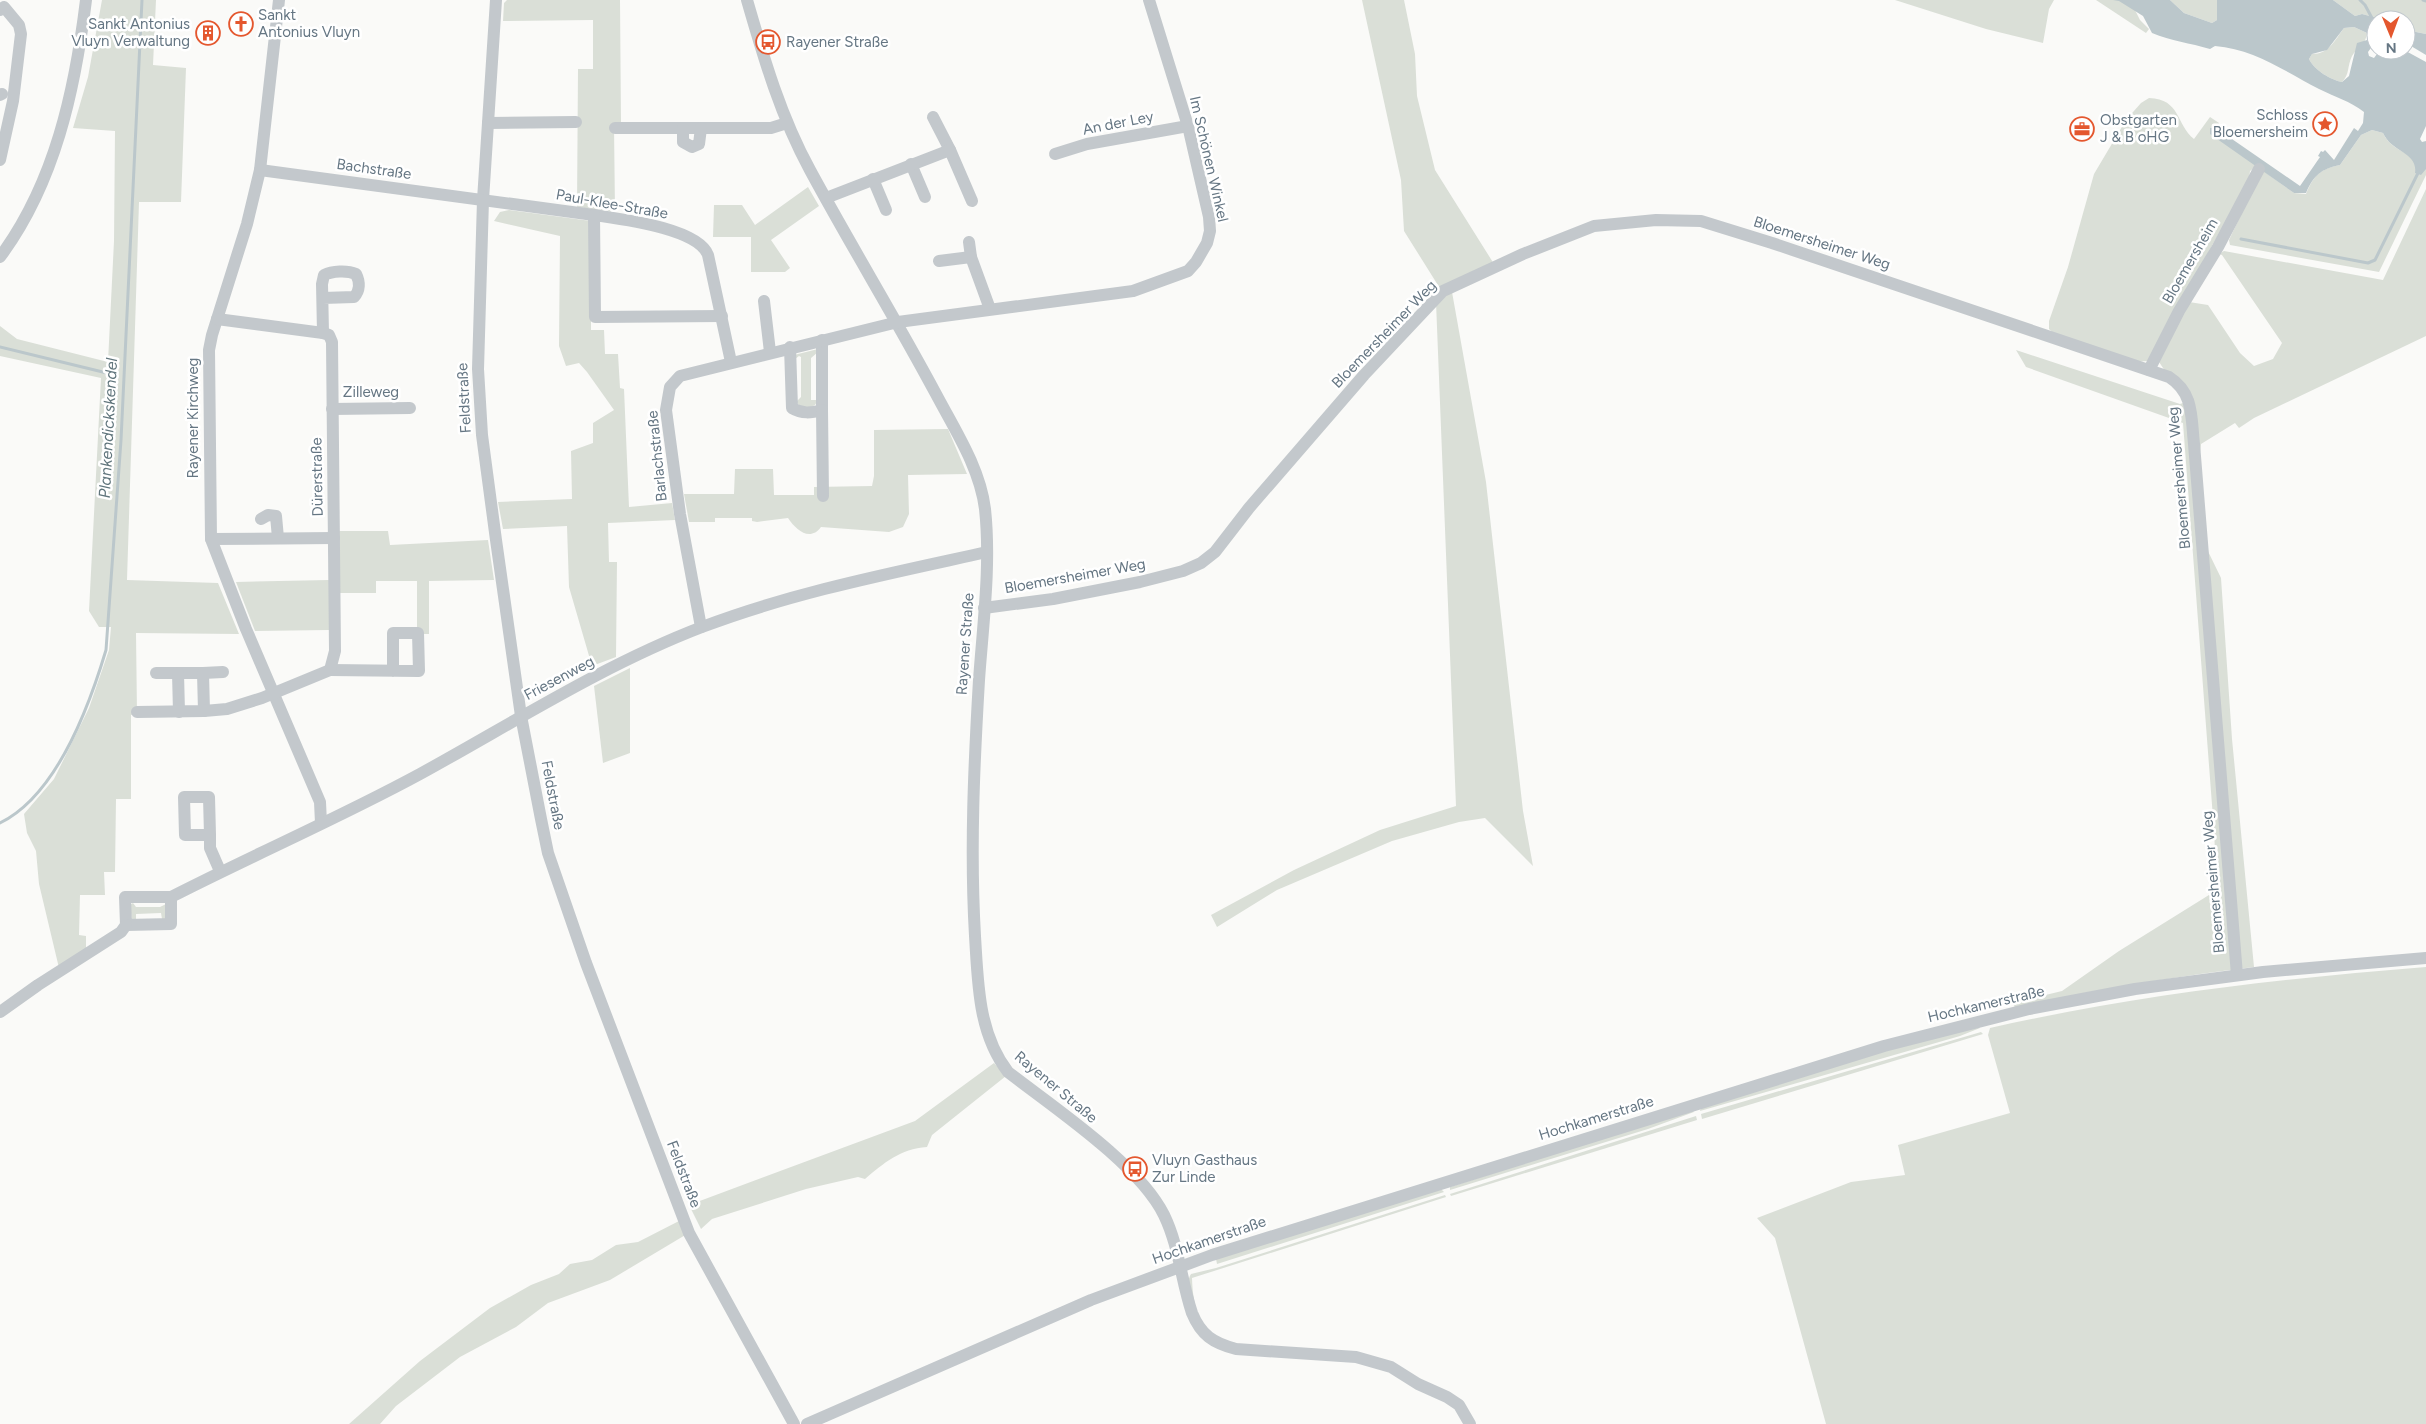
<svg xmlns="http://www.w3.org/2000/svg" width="2426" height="1424" font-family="Figtree,sans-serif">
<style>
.green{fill:#dadfd7}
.water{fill:#bbc7cb;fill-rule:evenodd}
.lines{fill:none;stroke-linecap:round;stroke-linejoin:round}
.stream{stroke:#bbc7cb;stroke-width:3}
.minor{stroke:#c3c8cc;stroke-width:12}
.labels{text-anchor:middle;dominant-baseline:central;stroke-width:5;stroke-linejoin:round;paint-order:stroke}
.poi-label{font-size:15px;fill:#657683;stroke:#fff;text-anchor:start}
.street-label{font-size:15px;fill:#657683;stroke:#fff}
.water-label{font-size:16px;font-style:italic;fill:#60757c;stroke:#fff}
</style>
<rect width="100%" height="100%" fill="#fafaf8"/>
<g class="green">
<polygon points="102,0 156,0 153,65 186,68 181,202 139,202 127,580 218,583 239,634 136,633 137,714 131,715 131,799 116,799 115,872 104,872 105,895 80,895 79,935 86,936 86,951 59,968 39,884 36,851 27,833 24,814 54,779 89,708 109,650 111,627 99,627 89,611 101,378 0,356 0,326 17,339 108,362 114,241 115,131 73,128 88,77"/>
<polygon points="507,0 620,0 621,125 614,126 615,212 577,207 578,69 593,69 593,20 503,21 504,3"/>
<polygon points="1362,0 1404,0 1415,54 1417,96 1435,170 1494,264 1441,290 1404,231 1401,180"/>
<polygon points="1895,0 2054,0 2049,9 2043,43 1986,29"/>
<polygon points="2096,0 2130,0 2140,20 2149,29 2146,33"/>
<polygon points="2170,0 2217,0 2217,20 2212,23 2184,13"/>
<polygon points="2333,0 2426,0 2426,34 2406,30 2406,20 2385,20 2362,14 2355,16"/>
<path d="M2354 27 2367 33C2366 45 2357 47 2352 56 2347 66 2350 74 2342 82 2331 80 2314 70 2309 59L2312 54C2329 54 2335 40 2344 28Z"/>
<path d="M2149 98C2181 99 2176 125 2194 139L2210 117 2219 123 2216 128 2212 127 2256 166 2250 171 2249 179 2148 361 2130 362 2057 337 2049 329V321L2068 267 2094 174 2126 120 2141 103Z"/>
<path d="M2372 130 2383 133C2388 145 2400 150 2410 156 2417 161 2418 166 2426 169V175L2379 272 2230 245 2229 240 2262 170 2294 193 2306 194C2314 175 2320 169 2340 165L2361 135Z"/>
<polygon points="808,187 819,206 771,240 790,268 785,272 751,272 751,237 713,237 714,205 742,205 755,225"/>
<path d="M2426 189V336L2254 418 2239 428 2235 423 2201 444 2198 470 2204 543 2221 578 2232 739 2254 967C2174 977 2094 989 2015 1008L2013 1003 2062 991 2119 951 2217 890 2214 831 2183 423 2026 367 2016 350 2180 404 2186 402 2159 362 2189 302 2208 305 2240 353 2254 366 2273 359 2282 343 2222 255 2219 254 2224 251 2383 280Z"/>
<polygon points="509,210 591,221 591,330 604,330 605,354 618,354 620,388 624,389 629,507 672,503 675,520 608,523 609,562 617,562 616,657 592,666 569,587 567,526 503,529 498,502 572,499 571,451 593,443 593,423 614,410 587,372 579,363 566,366 559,346 560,236 494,221 500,212"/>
<polygon points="1452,292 1486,482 1523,811 1533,866 1485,818 1459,822 1392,841 1277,890 1217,927 1211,915 1294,870 1380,830 1456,806 1436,302"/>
<polygon points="818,349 818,352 811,358 811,400 818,400 815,405 805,410 796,402 801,397 801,357 799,356 795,359 794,355"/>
<path d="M948 429 967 474 908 475 909 514 903 527 889 532 821 527C810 542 796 530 788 518L757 522 752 521V518H715V522H689L684 494H734L735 469H773L774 495H814V487L872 486 874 476V430Z"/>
<polygon points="339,531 388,531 390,545 488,540 494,580 429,581 429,634 422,634 417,630 417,581 376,581 376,593 340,593"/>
<polygon points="329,580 329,630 255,631 236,582"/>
<polygon points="630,668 630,753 603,763 594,686"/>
<polygon points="133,903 136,907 160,907 166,904 167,919 162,919 161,913 136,914 136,919 132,921 130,905"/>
<path d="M2426 967V1424H1826L1775 1238 1757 1218 1851 1182 1905 1175 1898 1145 2010 1113 1988 1035 1990 1028C2137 995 2276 979 2426 967Z"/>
<polygon points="1978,1026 1980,1028 1960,1036 1700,1111 1701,1107 1885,1051"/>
<polygon points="1981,1032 1983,1034 1702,1119 1701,1114"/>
<path d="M994 1063 1006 1076 932 1135 927 1147C900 1149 884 1163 865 1179L858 1177 806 1189 712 1219 701 1229 689 1205 915 1121Z"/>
<polygon points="1692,1110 1694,1112 1648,1129 1450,1190 1450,1187"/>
<polygon points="1696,1116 1697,1120 1451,1196 1450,1194"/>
<polygon points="1441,1189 1444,1192 1217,1264 1216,1259"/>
<path d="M1445 1195 1446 1197 1192 1278C1194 1337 1216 1343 1268 1347 1227 1347 1202 1345 1192 1300 1190 1291 1186 1281 1191 1274L1216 1268Z"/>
<polygon points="679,1221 687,1234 610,1280 548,1303 516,1327 460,1357 396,1406 380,1424 349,1424 420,1361 490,1308 531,1285 559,1274 570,1264 592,1260 616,1245 638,1242"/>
</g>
<g class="water">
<path d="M2113 0H2170L2184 13 2212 23 2217 20V0H2333L2355 16 2362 14 2385 20H2376V41L2368 52 2369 56 2374 58 2380 50H2404L2426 62V126L2420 139 2422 142 2426 141V169L2421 175 2415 173C2418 152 2392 153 2383 133L2372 130 2361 135 2340 165C2321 169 2314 175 2306 193H2294L2210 134V128H2216L2300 186 2320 157 2318 156 2321 151 2323 152 2325 150 2334 160 2354 128 2358 131 2363 123 2364 112C2350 101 2335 97 2319 89 2286 72 2254 49 2215 46L2210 49C2190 43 2171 41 2152 33L2143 16 2119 1ZM2354 27 2367 33V40L2357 43 2349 76 2342 82C2331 80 2314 70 2309 59L2312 54 2327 50 2344 28Z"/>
<polygon points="2406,30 2426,34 2426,55 2406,43"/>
</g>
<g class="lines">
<g class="stream">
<polyline points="2360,0 2365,5 2373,20"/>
<polyline points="2423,0 2426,1"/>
<polyline points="2241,239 2368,263 2375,260 2419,171"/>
<polyline points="0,347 111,374"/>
<path d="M0 823C57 795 89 707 106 650L121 440 142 0"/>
</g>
<g class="minor">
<polyline points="279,0 260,170 247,224 212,335 209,350 211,539 246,629 320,802 321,823"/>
<polyline points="496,0 483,200 478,369 482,435 496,540 521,716 541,819 548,853 586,963 689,1233 794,1424"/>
<path d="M747 0C764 59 781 117 810 170 851 246 896 319 936 394 955 430 980 468 985 509 991 565 983 623 979 680 974 765 970 850 975 936 978 983 978 1033 1008 1072 1053 1107 1139 1164 1164 1215 1179 1246 1181 1280 1192 1313 1201 1335 1213 1343 1236 1349L1356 1357 1391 1367 1418 1384 1447 1397 1459 1405 1470 1424"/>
<polyline points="0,10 4,7 19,25 21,34 13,101 0,160"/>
<polyline points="0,95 2,94"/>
<polyline points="933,117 950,150"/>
<polyline points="488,123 576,122"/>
<polyline points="615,128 771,128 787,123"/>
<polyline points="683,128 683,142 692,147 699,144 701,128"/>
<polyline points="1055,154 1087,144 1188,126"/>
<polyline points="911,164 925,197"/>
<path d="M260 170 594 215C620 219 698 228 708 255L731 362"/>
<polyline points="873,179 886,210"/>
<polyline points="826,198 950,150 972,201"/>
<polyline points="594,215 595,317 722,316"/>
<polyline points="969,242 971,257 990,309"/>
<path d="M0 257C55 183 75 90 86 0"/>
<polyline points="939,261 971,257"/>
<path d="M323 298 354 297C360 291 360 282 356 274 347 270 332 271 324 275L322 284 323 333"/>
<polyline points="764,301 770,352"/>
<path d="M790 347 792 408C802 414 811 413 822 410V340"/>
<polyline points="2149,370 2179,311 2218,247 2259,169"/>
<polyline points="332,409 410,408"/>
<polyline points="822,410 823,496"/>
<polyline points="261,519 268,515 276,516 278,538"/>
<polyline points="211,539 334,538"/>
<path d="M984 608 1053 599 1140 582 1183 571 1201 563 1215 552 1249 508 1364 375 1443 291 1523 254 1594 226 1656 220 1701 221 1772 243 2169 377C2194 393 2191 417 2194 444L2237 975"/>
<polyline points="701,627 680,514 666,410 670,387 680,376 898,322 1133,291 1188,271 1196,262 1207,243 1210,231 1209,217 1188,126 1149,0"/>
<polyline points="330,670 419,671 418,633 393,633 393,671"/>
<polyline points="156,673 203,673"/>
<polyline points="178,673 179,712"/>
<polyline points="204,711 203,673 223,672"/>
<polyline points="137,712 204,711 227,709 262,698 330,670 335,651 332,342 329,335 323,333 217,319"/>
<polyline points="210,835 209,797 184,797 185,835 210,835 210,848 220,871"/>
<path d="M171 897V924L126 925 125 897H171C253 855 339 818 420 774 513 723 603 665 702 627 794 592 892 573 987 552"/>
<polyline points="0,1012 38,985 121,932 126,925"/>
<polyline points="807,1424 1091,1300 1212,1255 1884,1046 2029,1009 2135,989 2263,972 2426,958"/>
</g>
</g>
<defs>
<g id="church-ring" transform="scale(1.25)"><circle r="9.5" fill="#fff" stroke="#e4572e" stroke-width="1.5"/><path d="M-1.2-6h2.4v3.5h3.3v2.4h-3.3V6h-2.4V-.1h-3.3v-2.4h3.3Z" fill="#e4572e"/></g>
<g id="building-ring" transform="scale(1.25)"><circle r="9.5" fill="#fff" stroke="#e4572e" stroke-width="1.5"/><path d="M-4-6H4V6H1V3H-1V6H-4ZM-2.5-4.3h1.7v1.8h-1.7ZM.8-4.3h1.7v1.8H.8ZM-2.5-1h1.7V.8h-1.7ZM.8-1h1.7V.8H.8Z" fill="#e4572e"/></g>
<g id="bus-ring" transform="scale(1.25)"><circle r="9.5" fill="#fff" stroke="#e4572e" stroke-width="1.5"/><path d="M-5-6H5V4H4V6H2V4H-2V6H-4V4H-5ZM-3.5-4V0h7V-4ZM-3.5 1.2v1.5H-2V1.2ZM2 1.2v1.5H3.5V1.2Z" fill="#e4572e"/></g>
<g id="sight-ring" transform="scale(1.25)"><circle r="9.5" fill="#fff" stroke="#e4572e" stroke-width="1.5"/><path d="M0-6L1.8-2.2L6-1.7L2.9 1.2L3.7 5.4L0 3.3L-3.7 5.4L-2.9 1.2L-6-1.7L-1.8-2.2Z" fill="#e4572e"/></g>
<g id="office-ring" transform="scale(1.25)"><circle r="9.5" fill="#fff" stroke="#e4572e" stroke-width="1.5"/><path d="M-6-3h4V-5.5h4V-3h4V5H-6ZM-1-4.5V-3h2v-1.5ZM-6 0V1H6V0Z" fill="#e4572e"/></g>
</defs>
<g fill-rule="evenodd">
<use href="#church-ring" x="241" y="24"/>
<use href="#building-ring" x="208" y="33"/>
<use href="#bus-ring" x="768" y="42"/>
<use href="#sight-ring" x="2325" y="124"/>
<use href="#office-ring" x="2082" y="129"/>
<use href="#bus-ring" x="1135" y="1169"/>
</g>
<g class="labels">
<g class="poi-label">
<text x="258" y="15">Sankt<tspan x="258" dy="17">Antonius Vluyn</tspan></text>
<text x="190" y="24" text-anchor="end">Sankt Antonius<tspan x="190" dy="17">Vluyn Verwaltung</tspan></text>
<text x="786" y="42">Rayener Straße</text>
<text x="2308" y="115" text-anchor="end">Schloss<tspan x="2308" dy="17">Bloemersheim</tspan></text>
<text x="2100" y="120">Obstgarten<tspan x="2100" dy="17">J &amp; B oHG</tspan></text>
<text x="1152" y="1160">Vluyn Gasthaus<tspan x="1152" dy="17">Zur Linde</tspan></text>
</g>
<g class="street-label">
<text transform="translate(1118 123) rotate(-11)">An der Ley</text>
<text transform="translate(1209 159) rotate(77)">Im Schönen Winkel</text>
<text transform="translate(374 169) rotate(8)">Bachstraße</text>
<text transform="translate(612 204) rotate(10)">Paul-Klee-Straße</text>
<text transform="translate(1822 243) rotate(18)">Bloemersheimer Weg</text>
<text transform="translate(2190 261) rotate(-60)">Bloemersheim</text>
<text transform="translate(1384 334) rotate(-46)">Bloemersheimer Weg</text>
<text x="371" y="392">Zilleweg</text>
<text transform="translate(464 398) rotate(-93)">Feldstraße</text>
<text transform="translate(193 418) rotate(-90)">Rayener Kirchweg</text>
<text transform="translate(657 456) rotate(-96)">Barlachstraße</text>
<text transform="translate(317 477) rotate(-91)">Dürerstraße</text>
<text transform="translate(2179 478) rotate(-95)">Bloemersheimer Weg</text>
<text transform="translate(1075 576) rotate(-10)">Bloemersheimer Weg</text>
<text transform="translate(965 644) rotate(-86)">Rayener Straße</text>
<text transform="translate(559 678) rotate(-28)">Friesenweg</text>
<text transform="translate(553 795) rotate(79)">Feldstraße</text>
<text transform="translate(2213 882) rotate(-95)">Bloemersheimer Weg</text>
<text transform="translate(1986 1004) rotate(-13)">Hochkamerstraße</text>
<text transform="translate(1056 1087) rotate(40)">Rayener Straße</text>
<text transform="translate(1596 1118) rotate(-17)">Hochkamerstraße</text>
<text transform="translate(684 1174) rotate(69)">Feldstraße</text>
<text transform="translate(1209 1240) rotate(-19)">Hochkamerstraße</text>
</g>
<g class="water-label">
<text transform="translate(108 428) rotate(-87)">Plankendickskendel</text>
</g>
</g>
<g transform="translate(2391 35) rotate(179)"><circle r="24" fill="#ffffff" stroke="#c1c8cd"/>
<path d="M0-4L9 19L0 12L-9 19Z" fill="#e4572e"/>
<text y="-8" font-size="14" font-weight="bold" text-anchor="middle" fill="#657683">N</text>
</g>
</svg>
